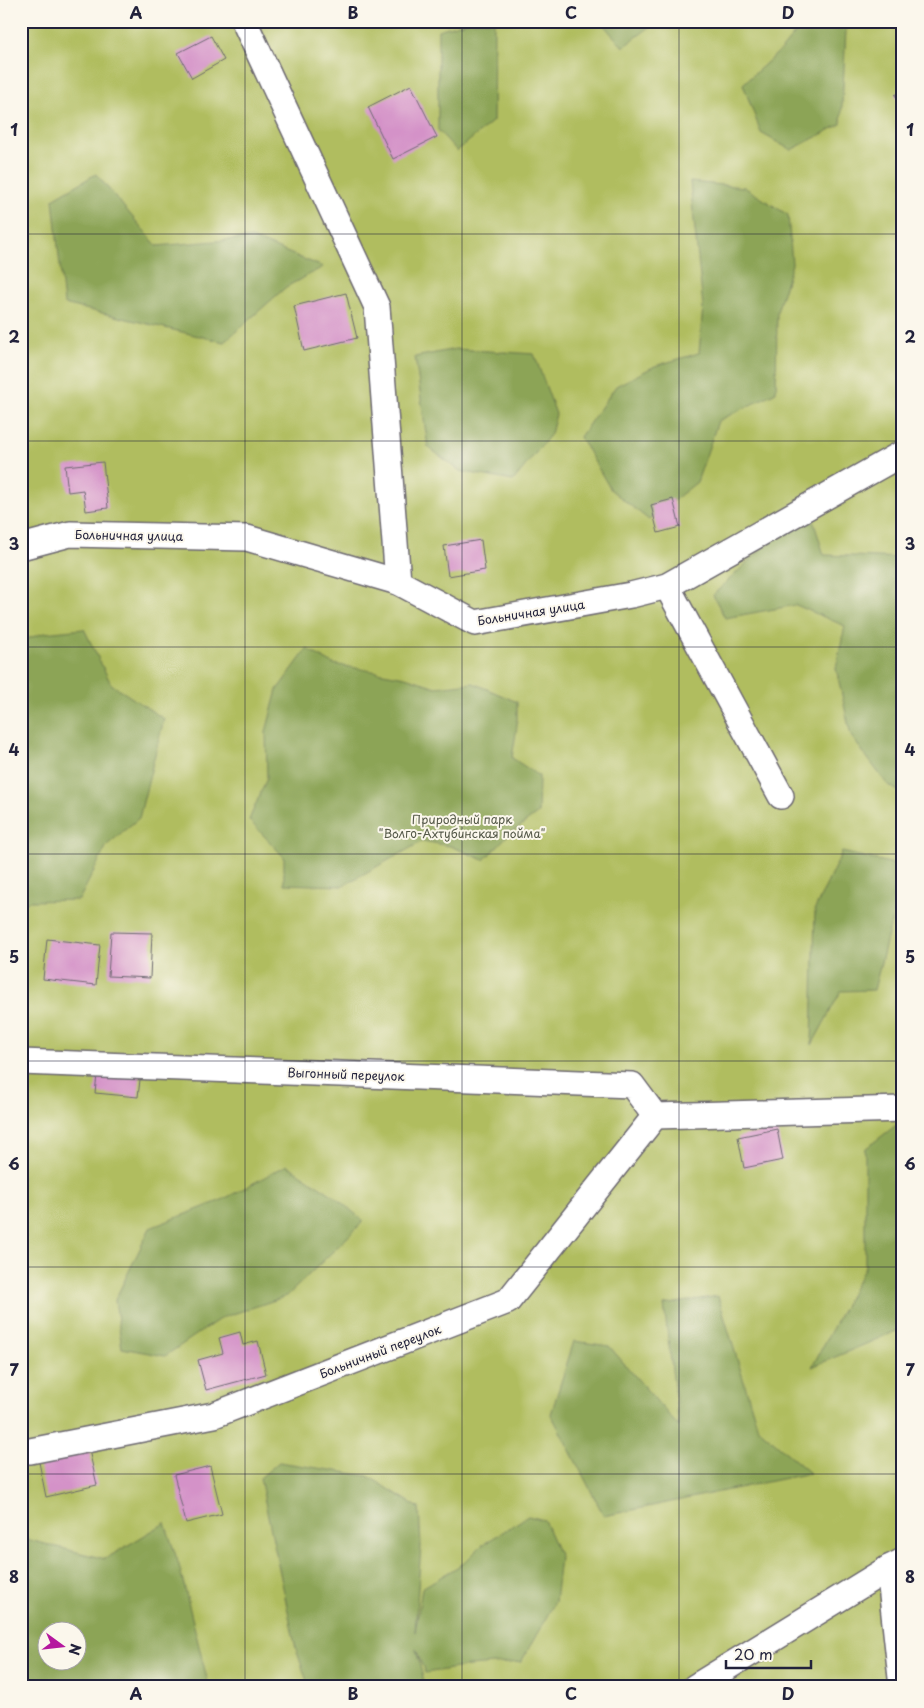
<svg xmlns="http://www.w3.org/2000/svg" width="924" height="1708" font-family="'Playpen Sans',sans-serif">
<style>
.green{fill:#b0bd5f;stroke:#69704d;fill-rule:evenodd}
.forest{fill:#8ca456;stroke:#576348;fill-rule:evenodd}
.building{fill:#d492c8}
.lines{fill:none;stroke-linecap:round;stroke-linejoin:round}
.street-casing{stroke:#6c6870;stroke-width:28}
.street{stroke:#fff;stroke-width:25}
.grid{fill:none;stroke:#22223b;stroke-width:1;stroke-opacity:0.55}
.labels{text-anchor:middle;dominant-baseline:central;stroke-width:4;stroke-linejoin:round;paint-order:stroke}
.street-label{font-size:12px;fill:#22223b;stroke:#fbf7ec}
.park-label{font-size:12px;fill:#545848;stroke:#fbf7ec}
.neatline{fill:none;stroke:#22223b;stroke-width:2}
.grid-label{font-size:16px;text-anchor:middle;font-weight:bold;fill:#22223b}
</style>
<rect width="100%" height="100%" fill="#fbf7ec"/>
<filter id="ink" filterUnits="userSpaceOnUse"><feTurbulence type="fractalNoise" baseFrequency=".02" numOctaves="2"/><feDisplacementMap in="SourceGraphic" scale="10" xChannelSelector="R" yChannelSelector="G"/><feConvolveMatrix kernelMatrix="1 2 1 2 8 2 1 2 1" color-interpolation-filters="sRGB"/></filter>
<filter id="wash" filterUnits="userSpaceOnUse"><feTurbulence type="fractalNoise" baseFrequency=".0096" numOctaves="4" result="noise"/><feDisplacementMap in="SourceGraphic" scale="20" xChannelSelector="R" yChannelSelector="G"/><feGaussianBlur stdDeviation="1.12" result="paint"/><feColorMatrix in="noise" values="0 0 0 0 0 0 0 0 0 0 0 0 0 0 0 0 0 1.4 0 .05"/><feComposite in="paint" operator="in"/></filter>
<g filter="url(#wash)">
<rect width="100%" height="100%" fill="#f5ead3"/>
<path class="green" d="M21 21H903V1687H21ZM48 1630H78V1660H48Z"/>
<g class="forest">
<polygon points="470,21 494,21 493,121 457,151 438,130 438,30"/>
<polygon points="600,21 658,21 623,47"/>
<polygon points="805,21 851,21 846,30 841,124 791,150 761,133 743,84 782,49"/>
<polygon points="96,174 157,246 252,238 323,267 286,287 224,342 64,304 53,199"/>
<polygon points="690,182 744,187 788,215 792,264 777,312 776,392 718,421 697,482 649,520 611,490 580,437 616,386 655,366 699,353 703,306"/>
<polygon points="456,349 534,354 556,414 551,434 513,481 460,471 428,447 415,357"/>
<polygon points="813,520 824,555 903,558 903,794 887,784 851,736 836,668 845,626 796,605 725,618 713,595 773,538"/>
<polygon points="84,629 111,684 164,719 139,818 107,845 79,900 28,901 21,907 21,641 44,633"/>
<polygon points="307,649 333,664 405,677 436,687 473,683 517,702 517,726 512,758 539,776 538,813 507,836 484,860 450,846 423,841 342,886 284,884 284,857 249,820 267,778 266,732 277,690"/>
<polygon points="842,852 903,866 903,875 874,990 841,991 812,1045 815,909"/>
<polygon points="903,1120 903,1328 812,1367 865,1267 865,1149"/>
<polygon points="287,1165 331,1194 364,1221 287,1296 221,1318 165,1356 122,1348 115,1300 150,1228 222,1200"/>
<polygon points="718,1296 758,1428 810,1473 604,1516 551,1414 574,1341 609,1346 679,1427 664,1305"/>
<polygon points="279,1462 368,1476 419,1508 421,1546 415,1632 422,1588 464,1563 482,1545 528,1516 544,1520 560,1557 555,1602 521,1662 469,1666 425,1673 416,1649 425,1687 309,1687 296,1649 260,1478"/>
<path d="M165 1523 179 1565 209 1687H48L21 1682V1538L105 1559ZM48 1630H78V1660H48Z"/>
</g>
<g id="blocks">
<g class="building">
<polygon points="211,36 224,60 192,78 178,53"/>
<polygon points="411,85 437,137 393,159 368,107"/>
<polygon points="903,90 903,108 895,95"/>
<polygon points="346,293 357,338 304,351 294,306"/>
<polygon points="103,462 108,508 86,511 83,490 68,492 65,466"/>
<polygon points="673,499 680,527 658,533 651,505"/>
<polygon points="481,540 485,570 448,576 444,546"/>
<polygon points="111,932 152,933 150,978 108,976"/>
<polygon points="47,939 100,945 96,985 43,979"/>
<polygon points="98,1066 141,1071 138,1097 95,1093"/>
<polygon points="777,1129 783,1160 744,1168 738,1137"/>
<polygon points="240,1332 243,1345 258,1341 266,1374 206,1390 198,1360 223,1353 219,1338"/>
<polygon points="89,1450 97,1485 46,1497 39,1462"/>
<polygon points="210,1466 222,1514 186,1523 174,1475"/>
</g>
</g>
</g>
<g filter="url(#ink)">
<use href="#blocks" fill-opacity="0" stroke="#6c6870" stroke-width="1"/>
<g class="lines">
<g class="street-casing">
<g id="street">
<polyline points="244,21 377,307 398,582"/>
<polyline points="21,547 70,534 247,538 398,582 475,623 631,595 667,586 903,453"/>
<polyline points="667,586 781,796"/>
<polyline points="21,1062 632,1085 655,1116"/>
<polyline points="655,1116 903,1109"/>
<polyline points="21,1451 30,1451 214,1415 508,1301 655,1116"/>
<polyline points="889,1568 902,1687"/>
<polyline points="695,1687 889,1568 903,1561"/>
</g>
</g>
<use href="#street" class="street"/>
</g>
</g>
<path class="grid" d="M245 21V1687M462 21V1687M679 21V1687M21 234H903M21 441H903M21 647H903M21 854H903M21 1061H903M21 1267H903M21 1474H903"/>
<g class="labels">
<g class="street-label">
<text transform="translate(129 535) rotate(1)">Больничная улица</text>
<text transform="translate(531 612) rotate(-9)">Больничная улица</text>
<text transform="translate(346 1074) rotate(2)">Выгонный переулок</text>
<text transform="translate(380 1351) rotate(-21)">Больничный переулок</text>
</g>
<g class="park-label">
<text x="462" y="819">Природный парк<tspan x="462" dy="14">"Волго-Ахтубинская пойма"</tspan></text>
</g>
</g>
<rect width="924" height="1708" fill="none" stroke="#fbf7ec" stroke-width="55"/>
<g transform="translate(62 1646) rotate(105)"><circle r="24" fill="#fbf7ec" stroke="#a4a2a5"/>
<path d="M0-4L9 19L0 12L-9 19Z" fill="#b5179e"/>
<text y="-8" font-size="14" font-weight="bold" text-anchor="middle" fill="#22223b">N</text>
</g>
<path d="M726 1660v8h85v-8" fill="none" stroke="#22223b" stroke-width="2.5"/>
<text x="734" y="1660" font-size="15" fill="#22223b" stroke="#fbf7ec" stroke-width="4" paint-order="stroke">20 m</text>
<rect x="28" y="28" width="868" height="1652" class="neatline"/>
<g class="grid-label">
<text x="136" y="19">A</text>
<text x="353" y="19">B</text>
<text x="571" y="19">C</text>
<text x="788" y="19">D</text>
<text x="14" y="136">1</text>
<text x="910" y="136">1</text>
<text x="14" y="343">2</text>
<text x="910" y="343">2</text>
<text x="14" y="550">3</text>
<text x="910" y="550">3</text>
<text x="14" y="756">4</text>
<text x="910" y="756">4</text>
<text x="14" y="963">5</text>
<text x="910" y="963">5</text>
<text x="14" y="1170">6</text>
<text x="910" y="1170">6</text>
<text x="14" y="1376">7</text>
<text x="910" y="1376">7</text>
<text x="14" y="1583">8</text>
<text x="910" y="1583">8</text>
<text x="136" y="1700">A</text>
<text x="353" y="1700">B</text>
<text x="571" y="1700">C</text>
<text x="788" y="1700">D</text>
</g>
</svg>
